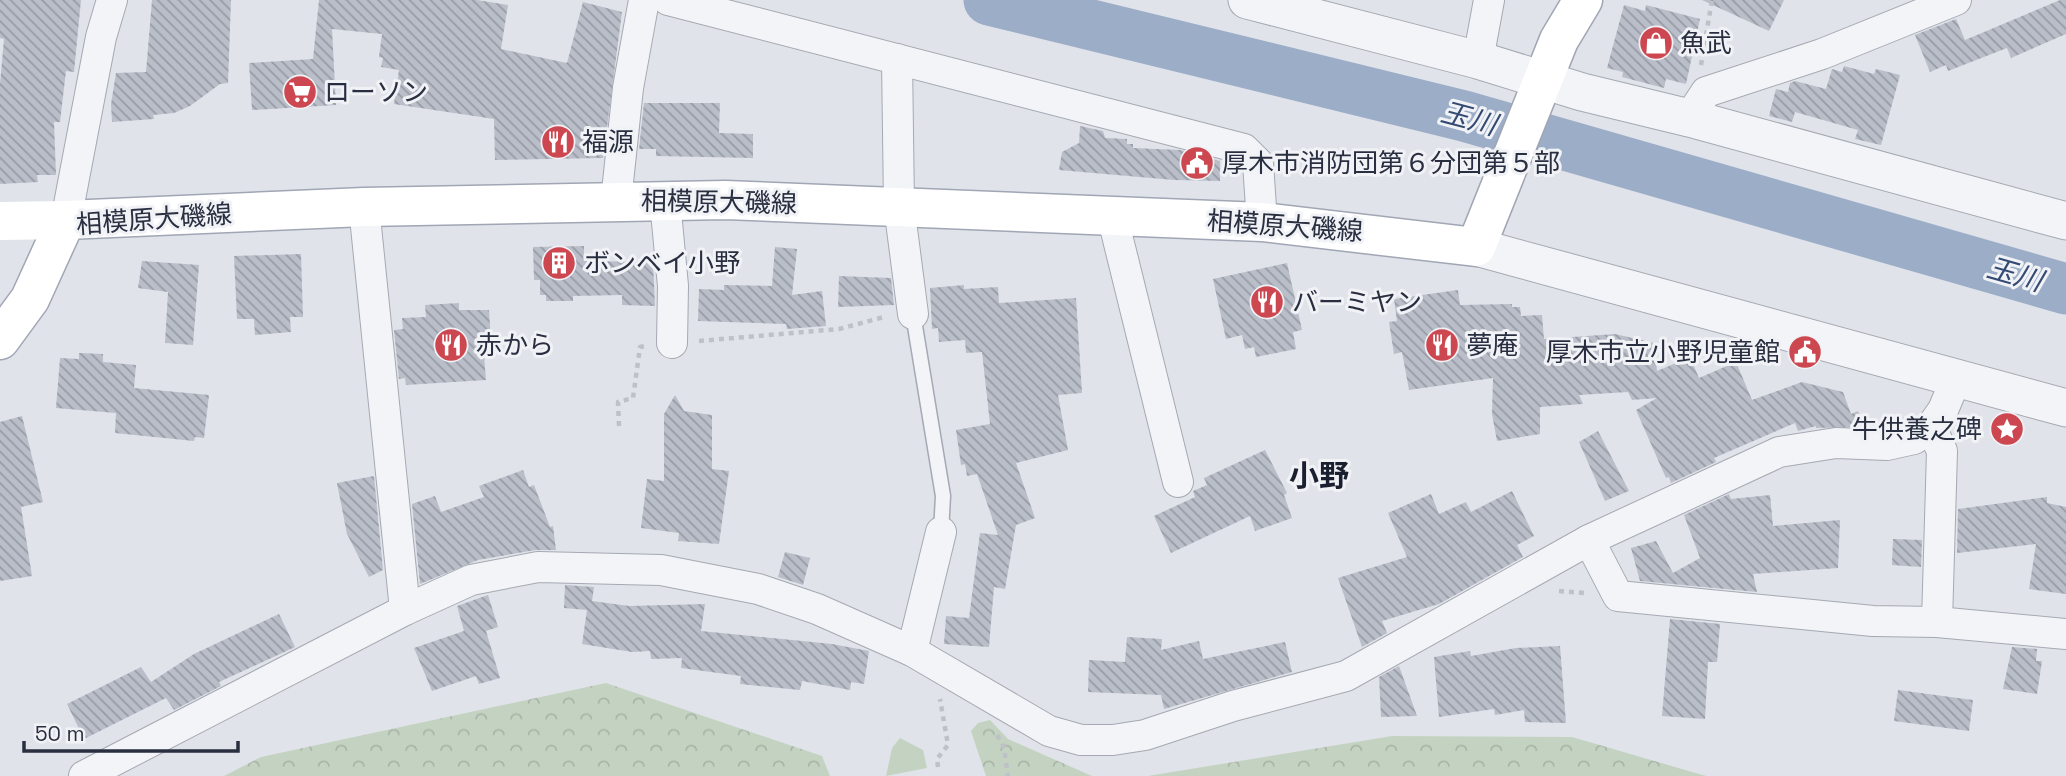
<svg xmlns="http://www.w3.org/2000/svg" width="2066" height="776" font-family="'Space Grotesk','Noto Sans JP',sans-serif">
<style>
.green{fill:#c4d3c1}
.forest{fill:url(#forest-crowns)}
.lines{fill:none;stroke-linecap:round;stroke-linejoin:round}
.river{stroke:#9cadc8;stroke-width:51}
.building{fill:url(#building-back-hatch)}
.service-casing{stroke:#a5a9b3;stroke-width:17}
.minor-casing{stroke:#a5a9b3;stroke-width:32}
.tertiary-casing{stroke:#a5a9b3;stroke-width:39}
.primary-casing{stroke:#a0a6b4;stroke-width:41}
.path{stroke:#bec1c7;stroke-width:4.5;stroke-dasharray:5 5;stroke-linecap:butt}
.service{stroke:#f3f4f7;stroke-width:14}
.minor{stroke:#f3f4f7;stroke-width:30}
.tertiary{stroke:#f3f4f7;stroke-width:37}
.secondary{stroke:#fff;stroke-width:38}
.primary{stroke:#fff;stroke-width:38}
.labels{text-anchor:middle;dominant-baseline:central;stroke-width:6;stroke-linejoin:round;paint-order:stroke}
.poi-label{font-size:26px;fill:#292f40;stroke:#f0f2f6;text-anchor:start}
.street-label{font-size:26px;fill:#292f40;stroke:#f0f2f6}
.water-label{font-size:28px;font-style:italic;fill:#344a73;stroke:#f0f2f6}
.quarter-label{font-size:30px;font-weight:bold;fill:#1b2031;stroke:#f0f2f6}
</style>
<defs>
<pattern id="forest-crowns" width="20" height="18" patternUnits="userSpaceOnUse" patternTransform="scale(1.75)"><rect width="20" height="18" fill="#c4d3c1"/><path d="M2 6a3 3 0 1 1 6 0M12 15a3 3 0 1 1 6 0" fill="none" stroke="#a8b5a7"/></pattern>
<pattern id="building-back-hatch" width="6" height="6" patternUnits="userSpaceOnUse" patternTransform="scale(1.75)"><rect width="6" height="6" fill="#babec9"/><path d="M-1 5l2 2M0 0l6 6M5-1l2 2" fill="none" stroke="#979ba5"/></pattern>
</defs>
<rect width="100%" height="100%" fill="#e0e3e9"/>
<polygon class="green" points="900,738 923,750 927,768 886,776 892,748"/>
<g class="forest">
<polygon points="606,683 822,756 830,776 224,776 261,757"/>
<polygon points="990,720 1008,739 1092,776 986,776 971,731 978,723"/>
<polygon points="1392,736 1572,737 1706,776 1148,776"/>
</g>
<g class="lines">
<polyline class="river" points="989,0 1464,116 2066,289"/>
</g>
<g class="building">
<polygon points="0,0 81,0 74,72 66,71 60,122 54,122 56,175 37,175 38,182 0,184 0,84 4,39 0,38"/>
<polygon points="152,0 231,0 228,83 220,84 190,106 174,113 153,115 154,119 112,122 111,104 116,73 146,72"/>
<polygon points="319,0 477,0 508,5 501,49 567,63 583,2 622,12 603,158 495,160 494,119 394,104 399,70 381,67 383,58 379,57 382,34 332,29 336,105 252,110 249,63 313,59"/>
<polygon points="1702,0 1784,0 1769,31"/>
<polygon points="2060,0 2066,0 2066,34 2011,58 2007,48 1948,71 1946,65 1930,72 1915,35 1956,19 1965,40"/>
<polygon points="1624,5 1645,11 1646,5 1700,19 1686,84 1666,79 1664,88 1622,77 1623,72 1607,68"/>
<polygon points="1844,66 1874,74 1876,69 1900,75 1881,145 1855,139 1858,130 1795,112 1792,122 1769,116 1776,89 1788,92 1790,83 1795,81 1826,89 1832,69 1842,72"/>
<polygon points="644,103 720,103 719,133 753,134 753,158 656,156 656,149 639,149"/>
<polygon points="1080,126 1103,131 1105,138 1127,139 1127,144 1133,144 1133,148 1180,150 1220,161 1220,181 1174,180 1059,170 1062,152 1079,143"/>
<polygon points="584,246 584,261 653,262 655,306 622,305 622,295 573,296 573,301 546,301 546,295 540,295 540,280 534,280 533,247"/>
<polygon points="775,247 797,249 792,295 822,291 826,326 787,329 786,324 698,321 699,289 724,290 724,285 772,286"/>
<polygon points="301,254 303,317 290,317 291,332 255,335 254,319 237,319 234,256"/>
<polygon points="142,261 199,265 193,345 165,343 168,292 138,288"/>
<polygon points="1287,263 1302,330 1293,332 1296,349 1256,357 1254,347 1245,349 1242,335 1226,339 1213,279"/>
<polygon points="839,276 891,278 894,305 838,307"/>
<polygon points="964,285 964,289 998,287 999,303 1076,298 1082,393 1058,395 1068,450 1016,463 1035,518 1016,525 1005,589 994,587 989,647 944,644 946,616 969,618 980,533 998,535 977,474 967,476 965,464 961,465 956,430 990,424 982,352 966,353 965,340 939,342 938,328 932,329 930,288"/>
<polygon points="1458,290 1460,305 1512,304 1512,307 1520,307 1521,316 1542,315 1544,339 1615,334 1654,343 1657,371 1690,357 1699,378 1736,362 1752,400 1802,382 1843,392 1851,414 1858,411 1864,427 1816,428 1816,426 1798,431 1795,423 1714,458 1716,462 1671,483 1669,477 1666,478 1636,410 1657,398 1632,400 1628,392 1579,395 1583,404 1540,407 1540,434 1497,441 1492,414 1493,378 1409,390 1402,352 1394,354 1389,322 1397,321 1394,299"/>
<polygon points="459,303 459,310 489,310 492,356 484,356 486,380 406,385 405,378 399,379 394,330 403,329 402,318 426,317 425,305"/>
<polygon points="79,353 103,354 103,362 136,365 134,388 209,395 204,438 195,437 194,441 115,433 116,413 56,408 60,358 79,359"/>
<polygon points="675,395 684,411 712,415 712,469 729,471 719,544 678,541 679,533 641,528 647,479 664,481 664,414"/>
<polygon points="22,416 43,502 21,507 32,576 0,581 0,422"/>
<polygon points="1598,431 1629,491 1605,501 1579,442"/>
<polygon points="1265,450 1287,493 1284,495 1292,518 1255,531 1250,516 1171,553 1154,516 1195,497 1193,491 1207,485 1204,478"/>
<polygon points="523,470 529,487 534,485 550,527 553,526 556,550 535,550 478,560 420,584 412,504 435,496 441,512 484,497 479,486"/>
<polygon points="374,476 383,570 369,577 347,534 337,483"/>
<polygon points="1512,491 1534,536 1517,545 1523,557 1439,604 1382,621 1387,633 1362,647 1338,578 1407,557 1388,513 1431,494 1439,514 1466,502 1471,512"/>
<polygon points="1729,494 1731,499 1770,495 1773,526 1840,520 1838,568 1753,574 1757,592 1640,581 1631,548 1656,541 1673,573 1700,558 1684,515"/>
<polygon points="2047,497 2047,503 2066,507 2066,594 2029,589 2036,544 1957,553 1958,509"/>
<polygon points="1893,539 1922,540 1921,567 1892,565"/>
<polygon points="785,552 810,558 803,585 778,577"/>
<polygon points="565,585 594,587 592,601 629,606 705,604 701,631 832,644 869,651 864,684 851,682 850,690 802,681 800,690 740,684 741,676 681,668 682,658 651,659 650,651 632,652 582,644 587,610 564,608"/>
<polygon points="488,595 498,627 486,631 500,678 479,684 476,676 432,691 414,648 464,631 457,606"/>
<polygon points="279,614 295,647 219,682 221,686 174,710 166,698 84,739 67,704 141,667 151,682 194,654"/>
<polygon points="1670,619 1720,624 1717,662 1708,662 1705,719 1662,716"/>
<polygon points="1127,637 1162,639 1161,650 1199,641 1203,659 1285,642 1292,672 1164,709 1161,695 1088,692 1089,660 1125,662"/>
<polygon points="1560,646 1566,723 1525,722 1524,710 1495,715 1494,709 1439,717 1434,657 1470,651 1471,656 1516,648"/>
<polygon points="2012,647 2037,649 2036,661 2042,661 2037,694 2003,689"/>
<polygon points="1399,666 1417,716 1381,717 1379,677"/>
<polygon points="1898,690 1973,700 1969,731 1894,721"/>
</g>
<g class="lines">
<g class="service-casing">
<polyline id="service" points="913,314 943,496 941,532"/>
</g>
<g class="minor-casing">
<g id="minor">
<polyline points="668,0 1244,149 1258,163 1262,222"/>
<polyline points="897,59 899,206 913,314"/>
<polyline points="1478,60 1489,0"/>
<polyline points="1689,118 1706,92 1822,54 1956,0"/>
<polyline points="616,201 628,88 644,0"/>
<polyline points="665,201 673,286 672,343"/>
<polyline points="364,207 405,610"/>
<polyline points="1112,215 1178,482"/>
<polyline points="66,220 101,37 112,0"/>
<polyline points="1931,427 1942,451 1937,622"/>
<polyline points="1589,540 1618,596 1873,621 1937,622 2066,634"/>
<polyline points="912,651 941,532"/>
<polyline points="84,776 405,610 471,580 538,567 661,570 758,589 817,609 912,651 1049,731 1081,740 1113,740 1145,735 1233,706 1346,676 1589,540 1779,452 1836,443 1887,445 1914,439 1931,427 1943,410 1956,379"/>
</g>
</g>
<g class="tertiary-casing">
<g id="tertiary">
<polyline points="1247,0 1478,60 1582,92 1689,118 2066,221"/>
<polyline points="1476,247 2066,408"/>
</g>
</g>
<g class="primary-casing">
<polyline id="primary" points="0,340 30,299 66,220 364,207 725,200 1262,222 1476,247 1559,40 1583,0"/>
</g>
<g class="path">
<polyline points="1701,65 1712,0"/>
<polyline points="699,341 839,329 884,317"/>
<polyline points="619,426 618,402 633,398 640,347 645,346"/>
<polyline points="1559,591 1585,593"/>
<polyline points="997,735 1004,747 1008,776"/>
<polyline points="938,767 937,759 948,745 940,699"/>
</g>
<use href="#service" class="service"/>
<use href="#minor" class="minor"/>
<use href="#tertiary" class="tertiary"/>
<polyline class="secondary" points="0,221 66,220"/>
<use href="#primary" class="primary"/>
</g>
<defs>
<g id="shop-disc" transform="scale(1.75)"><circle r="9.5" fill="#cc474f" stroke="#f0f2f6"/><path d="M-5-2.5h2.3a2.7 3.5 0 0 1 5.4 0H5L5.5 6h-11ZM-1.5-2.5h3a1.5 2.3 0 0 0-3 0Z" fill="#fff"/></g>
<g id="supermarket-disc" transform="scale(1.75)"><circle r="9.5" fill="#cc474f" stroke="#f0f2f6"/><path d="M-6-5.5h2.5l.6 2H6L4.5 2H-2.5L-4.4-4H-6ZM-1.5 3.2a1.3 1.3 0 1 0 .1 0ZM3 3.2a1.3 1.3 0 1 0 .1 0Z" fill="#fff"/></g>
<g id="restaurant-disc" transform="scale(1.75)"><circle r="9.5" fill="#cc474f" stroke="#f0f2f6"/><path d="M-5-6h1v4h1v-4h1v4h1v-4h1v5L-1.5 .5V6h-2V.5L-5-1ZM5-6V6H3V1.5H1.5Q1.5-4 5-6Z" fill="#fff"/></g>
<g id="civic-disc" transform="scale(1.75)"><circle r="9.5" fill="#cc474f" stroke="#f0f2f6"/><path d="M-.6-6.5H3V-4.5H.6V-3L4-1V1h2V6H-6V1h2V-1L-.6-3ZM-1.2 2.5V6h2.4V2.5Z" fill="#fff"/></g>
<g id="building-disc" transform="scale(1.75)"><circle r="9.5" fill="#cc474f" stroke="#f0f2f6"/><path d="M-4-6H4V6H1V3H-1V6H-4ZM-2.5-4.3h1.7v1.8h-1.7ZM.8-4.3h1.7v1.8H.8ZM-2.5-1h1.7V.8h-1.7ZM.8-1h1.7V.8H.8Z" fill="#fff"/></g>
<g id="sight-disc" transform="scale(1.75)"><circle r="9.5" fill="#cc474f" stroke="#f0f2f6"/><path d="M0-6L1.8-2.2L6-1.7L2.9 1.2L3.7 5.4L0 3.3L-3.7 5.4L-2.9 1.2L-6-1.7L-1.8-2.2Z" fill="#fff"/></g>
</defs>
<g fill-rule="evenodd">
<use href="#shop-disc" x="1656" y="43"/>
<use href="#supermarket-disc" x="300" y="92"/>
<use href="#restaurant-disc" x="558" y="142"/>
<use href="#civic-disc" x="1197" y="163"/>
<use href="#building-disc" x="559" y="263"/>
<use href="#restaurant-disc" x="1267" y="302"/>
<use href="#restaurant-disc" x="451" y="345"/>
<use href="#restaurant-disc" x="1442" y="345"/>
<use href="#civic-disc" x="1805" y="352"/>
<use href="#sight-disc" x="2007" y="429"/>
</g>
<g class="labels">
<g class="poi-label">
<text x="1680" y="43">魚武</text>
<text x="324" y="92">ローソン</text>
<text x="582" y="142">福源</text>
<text x="1222" y="163">厚木市消防団第６分団第５部</text>
<text x="584" y="263">ボンベイ小野</text>
<text x="1292" y="302">バーミヤン</text>
<text x="476" y="345">赤から</text>
<text x="1466" y="345">夢庵</text>
<text x="1780" y="352" text-anchor="end">厚木市立小野児童館</text>
<text x="1982" y="429" text-anchor="end">牛供養之碑</text>
</g>
<g class="street-label">
<text transform="translate(719 202) rotate(1)">相模原大磯線</text>
<text transform="translate(154 219) rotate(-4)">相模原大磯線</text>
<text transform="translate(1285 226) rotate(4)">相模原大磯線</text>
</g>
<g class="water-label">
<text transform="translate(1469 118) rotate(15)">玉川</text>
<text transform="translate(2015 274) rotate(16)">玉川</text>
</g>
<g class="quarter-label">
<text x="1319" y="475">小野</text>
</g>
</g>
<path d="M24 741v10h214v-10" fill="none" stroke="#292f40" stroke-width="3.5"/>
<text x="35" y="741" font-size="21" fill="#292f40" stroke="#f0f2f6" stroke-width="5" paint-order="stroke">50 m</text>
</svg>
